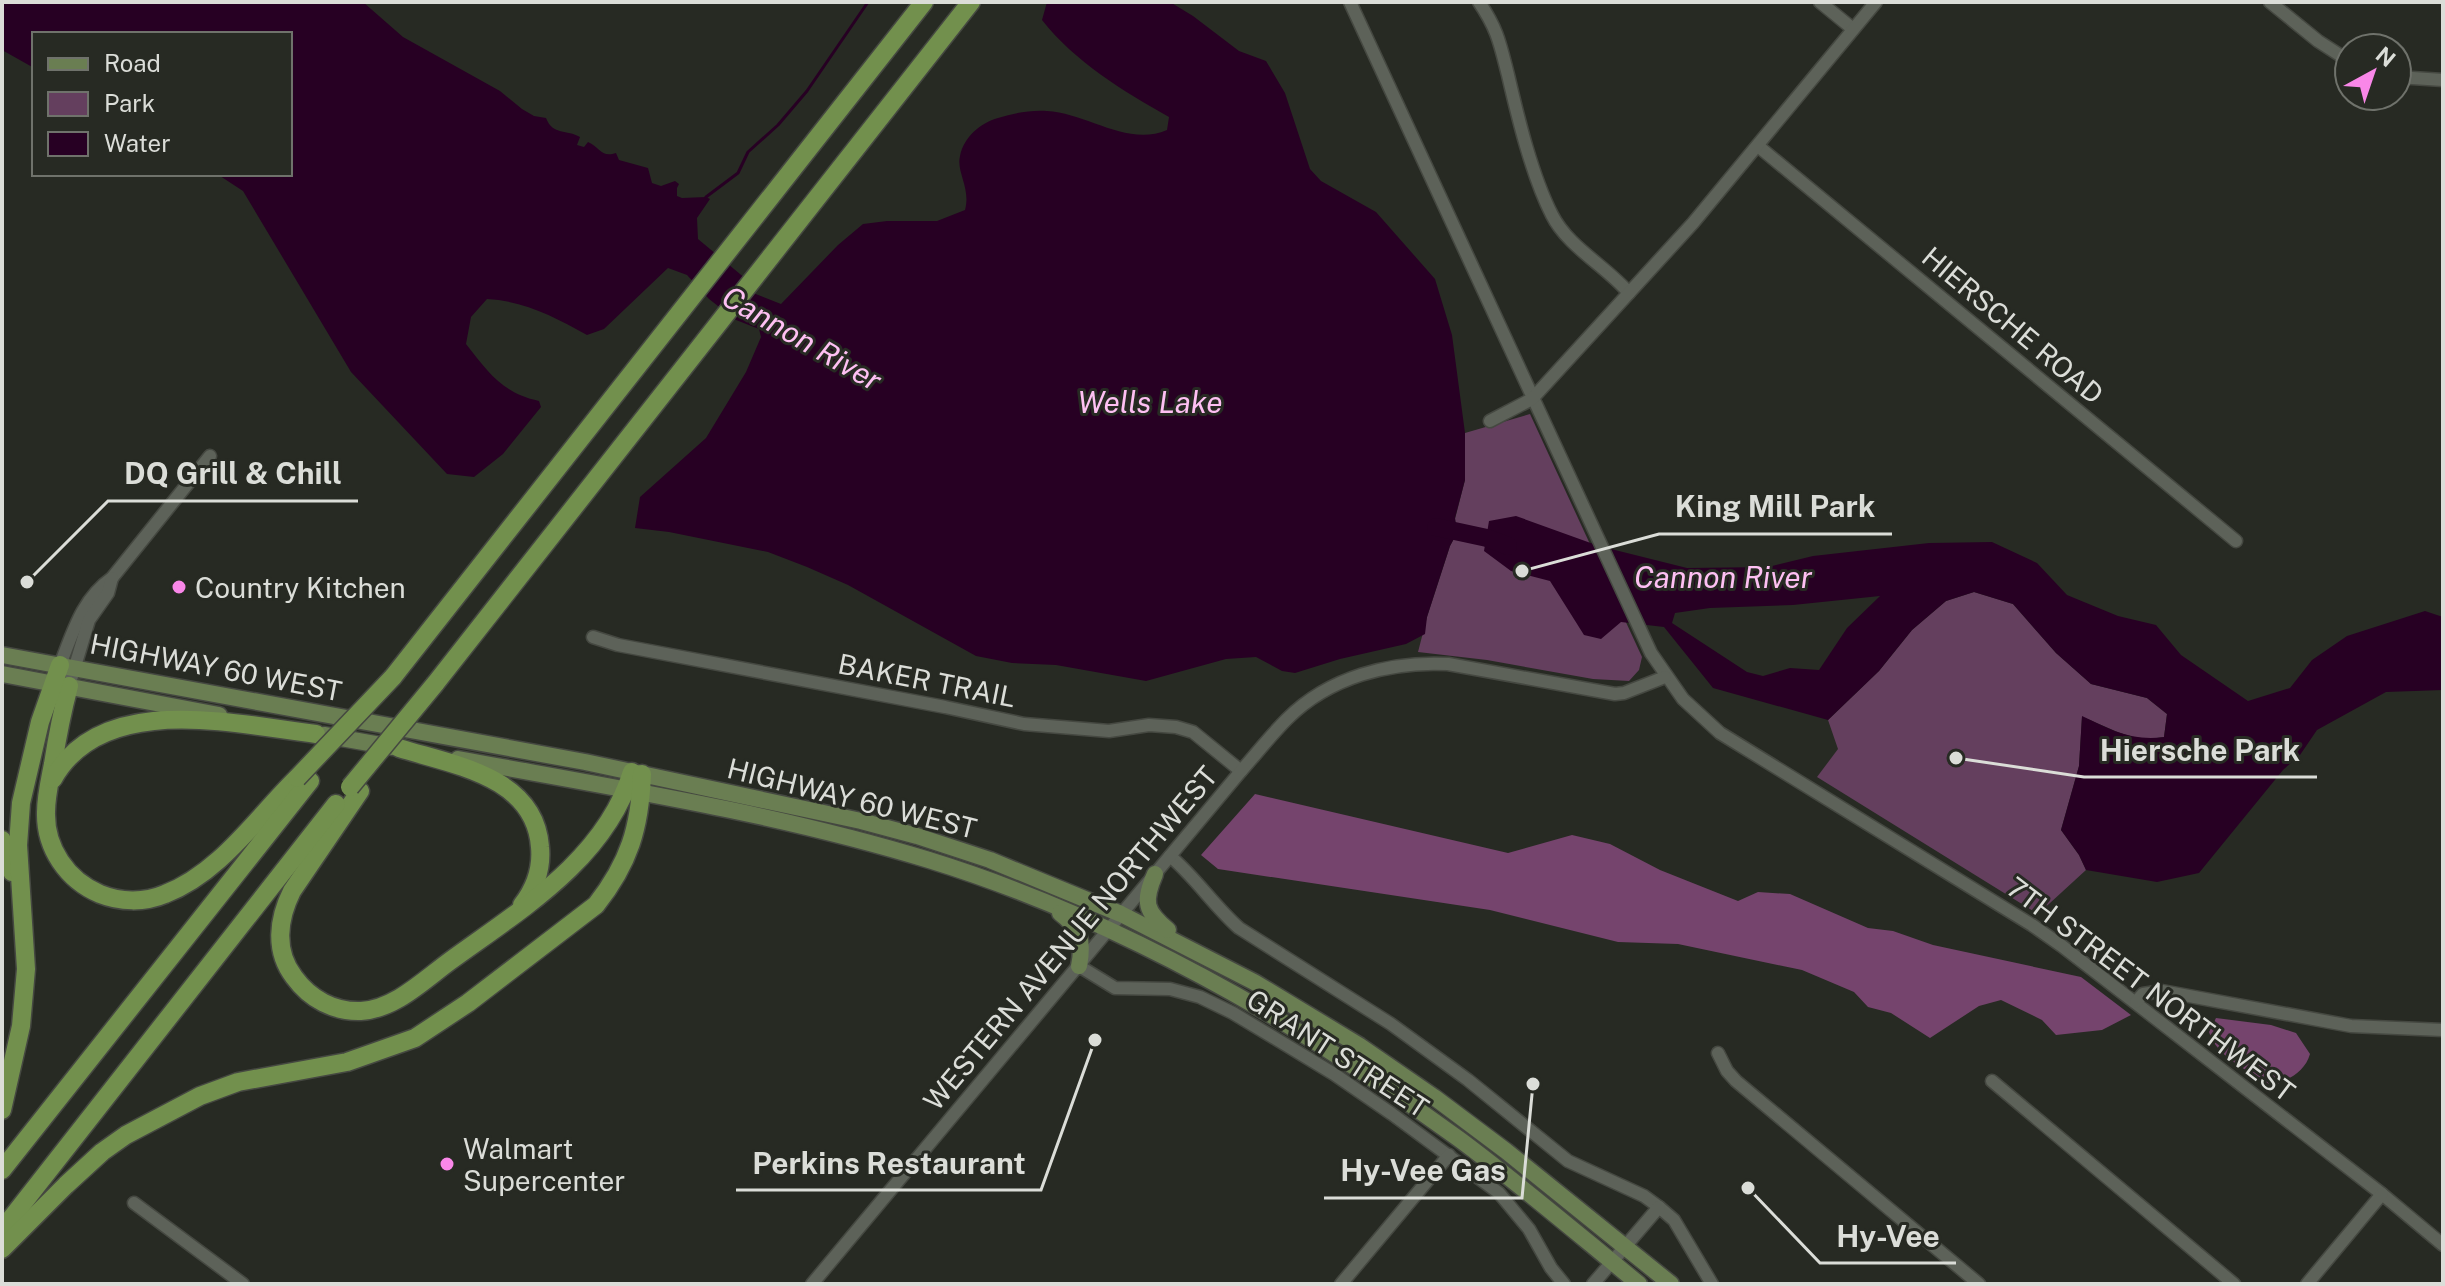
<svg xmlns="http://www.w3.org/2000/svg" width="2445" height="1286" font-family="'Public Sans',sans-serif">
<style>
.green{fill:#643f5e}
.forest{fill:#75446d}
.water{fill:#270023;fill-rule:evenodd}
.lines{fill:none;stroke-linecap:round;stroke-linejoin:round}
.stream{stroke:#270023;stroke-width:3}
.river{stroke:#270023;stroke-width:18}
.minor-casing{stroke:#454841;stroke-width:15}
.major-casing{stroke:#454841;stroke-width:19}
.highway-casing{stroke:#454841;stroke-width:21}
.minor{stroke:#5d6259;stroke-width:12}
.major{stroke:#6a7e52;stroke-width:16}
.highway{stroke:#72904d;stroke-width:18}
.highway-bridge-casing{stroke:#454841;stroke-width:21;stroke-linecap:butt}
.highway-bridge{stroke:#72904d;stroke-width:18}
.poi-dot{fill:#f987e8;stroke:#272a23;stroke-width:3}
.labels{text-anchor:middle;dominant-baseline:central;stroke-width:6;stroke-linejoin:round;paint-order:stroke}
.street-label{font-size:28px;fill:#dbddd8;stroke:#272a23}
.poi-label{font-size:28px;fill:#dbddd8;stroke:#272a23;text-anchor:start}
.water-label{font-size:30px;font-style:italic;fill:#fec0f3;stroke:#272a23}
.leader{fill:none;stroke:#dbddd8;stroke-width:3}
.callout-dot{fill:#dbddd8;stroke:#272a23;stroke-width:3}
.callout-label{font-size:30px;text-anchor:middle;font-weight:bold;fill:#dbddd8;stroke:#272a23;stroke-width:6;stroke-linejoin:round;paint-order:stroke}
</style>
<rect width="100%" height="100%" fill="#272a23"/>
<g class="green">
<polygon points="1530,414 1642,657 1639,670 1629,681 1593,679 1487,660 1418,652 1427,617 1450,546 1457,533 1455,519 1465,480 1465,433"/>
<path d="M1974 592 2013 604 2056 653 2091 684 2147 698 2167 714 2164 737C2130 743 2112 728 2082 717L2079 766 2061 830 2079 855 2086 870 2038 914 1817 777 1838 749 1828 720 1879 671 1912 630 1946 601Z"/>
</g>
<g class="forest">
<polygon points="1255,794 1508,853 1572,835 1610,844 1660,870 1738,901 1758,892 1790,894 1868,928 1893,931 1933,945 2081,977 2131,1015 2102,1030 2056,1035 2042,1020 2001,1000 1979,1006 1930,1038 1891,1013 1868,1007 1854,992 1802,970 1678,944 1618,942 1490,910 1218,869 1201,855"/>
<path d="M2216 1018 2271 1025 2296 1033 2310 1054C2305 1072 2288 1080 2272 1086 2251 1072 2217 1058 2209 1032Z"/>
</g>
<g class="water">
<path d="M2 2H363L403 37 500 91 522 109 534 116 546 118C553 136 567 129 580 137L577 145 584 147 588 142C600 147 601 158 616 153L619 160 648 168 652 183 661 186 675 181 679 184 677 188V196L682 198 706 197 710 199 697 218 698 239 752 284 748 291 781 304 838 245 863 224 887 221H937L965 210C971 188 956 172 960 156 964 137 980 123 998 118 1014 113 1030 110 1047 111 1087 113 1127 147 1167 130L1169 117C1123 91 1075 62 1042 20L1047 2H1170L1193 16 1239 51 1266 61 1285 93 1310 169 1321 181 1376 212 1435 279 1452 335 1465 433V480L1455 518 1457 533 1450 546 1427 617 1425 634 1406 644 1340 659 1295 673 1282 671 1256 657 1226 659 1146 681 1056 665 1012 663 976 656 848 585 807 567 768 552 669 532 635 528 640 497 706 438 746 372 761 337 759 329 736 320 709 299 687 275 668 268 604 329 587 335C555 317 524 301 487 299L471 317 466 344C488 372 502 393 539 401L541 407 503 454 474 477 447 474 351 372 243 191 217 174H290V34H34V68L2 50Z"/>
<path d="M1516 516 1599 546 1687 568 1768 567 1813 556 1929 543 1992 542 2037 563 2067 595 2118 616 2156 625 2181 655 2248 701 2290 688 2312 660 2347 636 2425 611 2443 617V690L2386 692 2317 730 2300 755 2283 770 2199 873 2157 882 2086 870 2079 855 2061 830 2079 766 2082 716C2109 729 2133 742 2164 737L2167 714 2147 698 2091 684 2056 653 2013 604 1974 592 1946 601 1912 630 1879 671 1828 720 1713 688 1664 627 1621 622 1601 639 1584 635 1550 581 1511 571 1484 551 1489 521ZM1880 596 1847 628 1819 670 1790 668 1763 676 1747 672 1672 623 1675 613 1710 608 1793 605Z"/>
</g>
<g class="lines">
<polyline class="stream" points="706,197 738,173 748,152 778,125 807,91 868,2"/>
<polyline class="river" points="1436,527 1487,538 1508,546"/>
<g class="minor-casing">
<g id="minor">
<polyline points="1350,2 1651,653 1683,699 1720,733 2032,925 2062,946 2382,1194 2443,1245"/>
<path d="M1479 2C1498 30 1500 44 1508 75 1518 118 1532 176 1552 215 1568 247 1606 266 1629 293"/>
<polyline points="1820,2 1853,29"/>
<polyline points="2270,2 2318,41 2349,61"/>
<polyline points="2397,77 2443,80"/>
<polyline points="1758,146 2236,541"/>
<polyline points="1490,421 1532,399 1693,223 1876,2"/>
<polyline points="593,637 618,645 945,707 1024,724 1109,731 1149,725 1176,727 1193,732 1241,771"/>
<path d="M60 665C73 632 82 599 112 578L210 456"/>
<polyline points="69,686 89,620 108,593 112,578"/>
<path d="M1170 856C1196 878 1214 906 1239 928L1391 1024 1468 1080 1568 1161 1644 1196 1659 1207 1674 1220 1712 1284"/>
<polyline points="1079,966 1115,988 1170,989 1200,997 1233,1013 1334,1074 1392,1114 1499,1193 1529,1229 1551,1268 1564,1284"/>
<polyline points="2136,1002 2143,994 2162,991 2351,1026 2443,1030"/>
<polyline points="1718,1053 1727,1071 1736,1081 1979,1284"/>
<polyline points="1992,1081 2234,1284"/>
<polyline points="134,1203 243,1284"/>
<path d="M812 1284 1241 771C1256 754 1271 735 1287 719 1329 677 1390 661 1448 664L1615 694 1624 693 1665 677"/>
<polyline points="1341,1284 1449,1155"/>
<polyline points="1593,1284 1659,1207"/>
<polyline points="2307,1284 2382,1194"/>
</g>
</g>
<g class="major-casing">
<g id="major">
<polyline points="2,655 585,762 861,821 917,836 990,860 1121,914 1254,982 1360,1046 1434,1097 1506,1151 1671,1284"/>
<polyline points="2,674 219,715"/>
<polyline points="324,735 392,747"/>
<path d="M458 759C616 788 776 813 929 860 1120 919 1298 1022 1459 1139 1521 1185 1579 1235 1639 1284"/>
<path d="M1155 874C1143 902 1145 911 1168 930"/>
<path d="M1060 913C1080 928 1084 941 1079 966"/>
</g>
</g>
<g class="highway-casing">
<g id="highway">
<polyline points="393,677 924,2"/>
<polyline points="435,684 971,2"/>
<path d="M69 686C62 712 57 738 53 764 50 780 46 796 46 812 45 848 67 880 100 894 120 902 144 903 165 894 220 873 257 817 297 778"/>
<path d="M399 748C453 765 535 776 540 847 542 868 535 888 522 905"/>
<path d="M53 779C102 691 234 724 316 734"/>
<path d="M360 791 292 891C278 919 274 951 294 977 310 999 334 1012 361 1011 395 1009 424 980 450 961 520 910 605 860 632 772"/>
<polyline points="2,840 12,872"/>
<polyline points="2,1110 21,1026 26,969 18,845 21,803 40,722 60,665"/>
<polyline points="2,1170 310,781"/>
<polyline points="2,1230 336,804"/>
<path d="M2 1249 66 1185 102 1152 126 1135 200 1096 238 1082 347 1062 415 1038 468 1003 596 905C629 863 640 828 642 774"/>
</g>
</g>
<use href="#minor" class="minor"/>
<use href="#major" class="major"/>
<use href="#highway" class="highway"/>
<g class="highway-bridge-casing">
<g id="highway-bridge">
<polyline points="297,778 393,677"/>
<polyline points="350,787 435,684"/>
</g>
</g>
<use href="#highway-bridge" class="highway-bridge"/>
</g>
<g class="poi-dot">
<circle cx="179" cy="587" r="8"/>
<circle cx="447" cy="1164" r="8"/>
</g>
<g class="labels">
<g class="street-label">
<text transform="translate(2013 325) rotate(40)">HIERSCHE ROAD</text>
<text transform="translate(216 667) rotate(11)">HIGHWAY 60 WEST</text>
<text transform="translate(927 680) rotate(11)">BAKER TRAIL</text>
<text transform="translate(852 798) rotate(14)">HIGHWAY 60 WEST</text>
<text transform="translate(1070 938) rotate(-50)">WESTERN AVENUE NORTHWEST</text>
<text transform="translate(2151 989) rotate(37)">7TH STREET NORTHWEST</text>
<text transform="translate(1338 1053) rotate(33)">GRANT STREET</text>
</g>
<g class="poi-label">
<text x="195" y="587">Country Kitchen</text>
<text x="463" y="1148">Walmart<tspan x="463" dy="32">Supercenter</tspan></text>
</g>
<g class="water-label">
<text transform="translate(802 338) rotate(30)">Cannon River</text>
<text x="1150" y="402">Wells Lake</text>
<text x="1723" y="577">Cannon River</text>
</g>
</g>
<path class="leader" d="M27 582L108 501H358M1522 571L1659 534H1892M1956 758L2084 777H2317M1095 1040L1041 1190H736M1533 1084L1522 1198H1324M1748 1188L1820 1263H1956"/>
<g class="callout-dot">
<circle cx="27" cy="582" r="8"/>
<circle cx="1522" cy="571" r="8"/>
<circle cx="1956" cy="758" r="8"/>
<circle cx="1095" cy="1040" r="8"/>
<circle cx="1533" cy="1084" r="8"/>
<circle cx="1748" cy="1188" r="8"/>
</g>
<g class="callout-label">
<text x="233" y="484">DQ Grill &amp; Chill</text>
<text x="1775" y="517">King Mill Park</text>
<text x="2200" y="761">Hiersche Park</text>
<text x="889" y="1174">Perkins Restaurant</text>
<text x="1423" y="1181">Hy-Vee Gas</text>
<text x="1888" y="1247">Hy-Vee</text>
</g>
<rect width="2445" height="1286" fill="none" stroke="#dbddd8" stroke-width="8"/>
<rect x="32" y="32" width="260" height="144" fill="#272a23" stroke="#6f726b" stroke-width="2"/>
<rect x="48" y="58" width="40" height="12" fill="#6a7e52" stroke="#6f726b" stroke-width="2"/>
<text x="104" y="72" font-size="24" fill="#dbddd8">Road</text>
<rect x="48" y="92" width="40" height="24" fill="#643f5e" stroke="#6f726b" stroke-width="2"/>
<text x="104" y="112" font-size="24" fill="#dbddd8">Park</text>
<rect x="48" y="132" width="40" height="24" fill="#270023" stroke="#6f726b" stroke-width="2"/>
<text x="104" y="152" font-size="24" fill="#dbddd8">Water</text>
<g transform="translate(2373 72) rotate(40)"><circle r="38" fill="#272a23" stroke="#6f726b" stroke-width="2"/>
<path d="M0-6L14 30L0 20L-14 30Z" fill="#f987e8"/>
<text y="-12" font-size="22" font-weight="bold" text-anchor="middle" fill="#dbddd8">N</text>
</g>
</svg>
